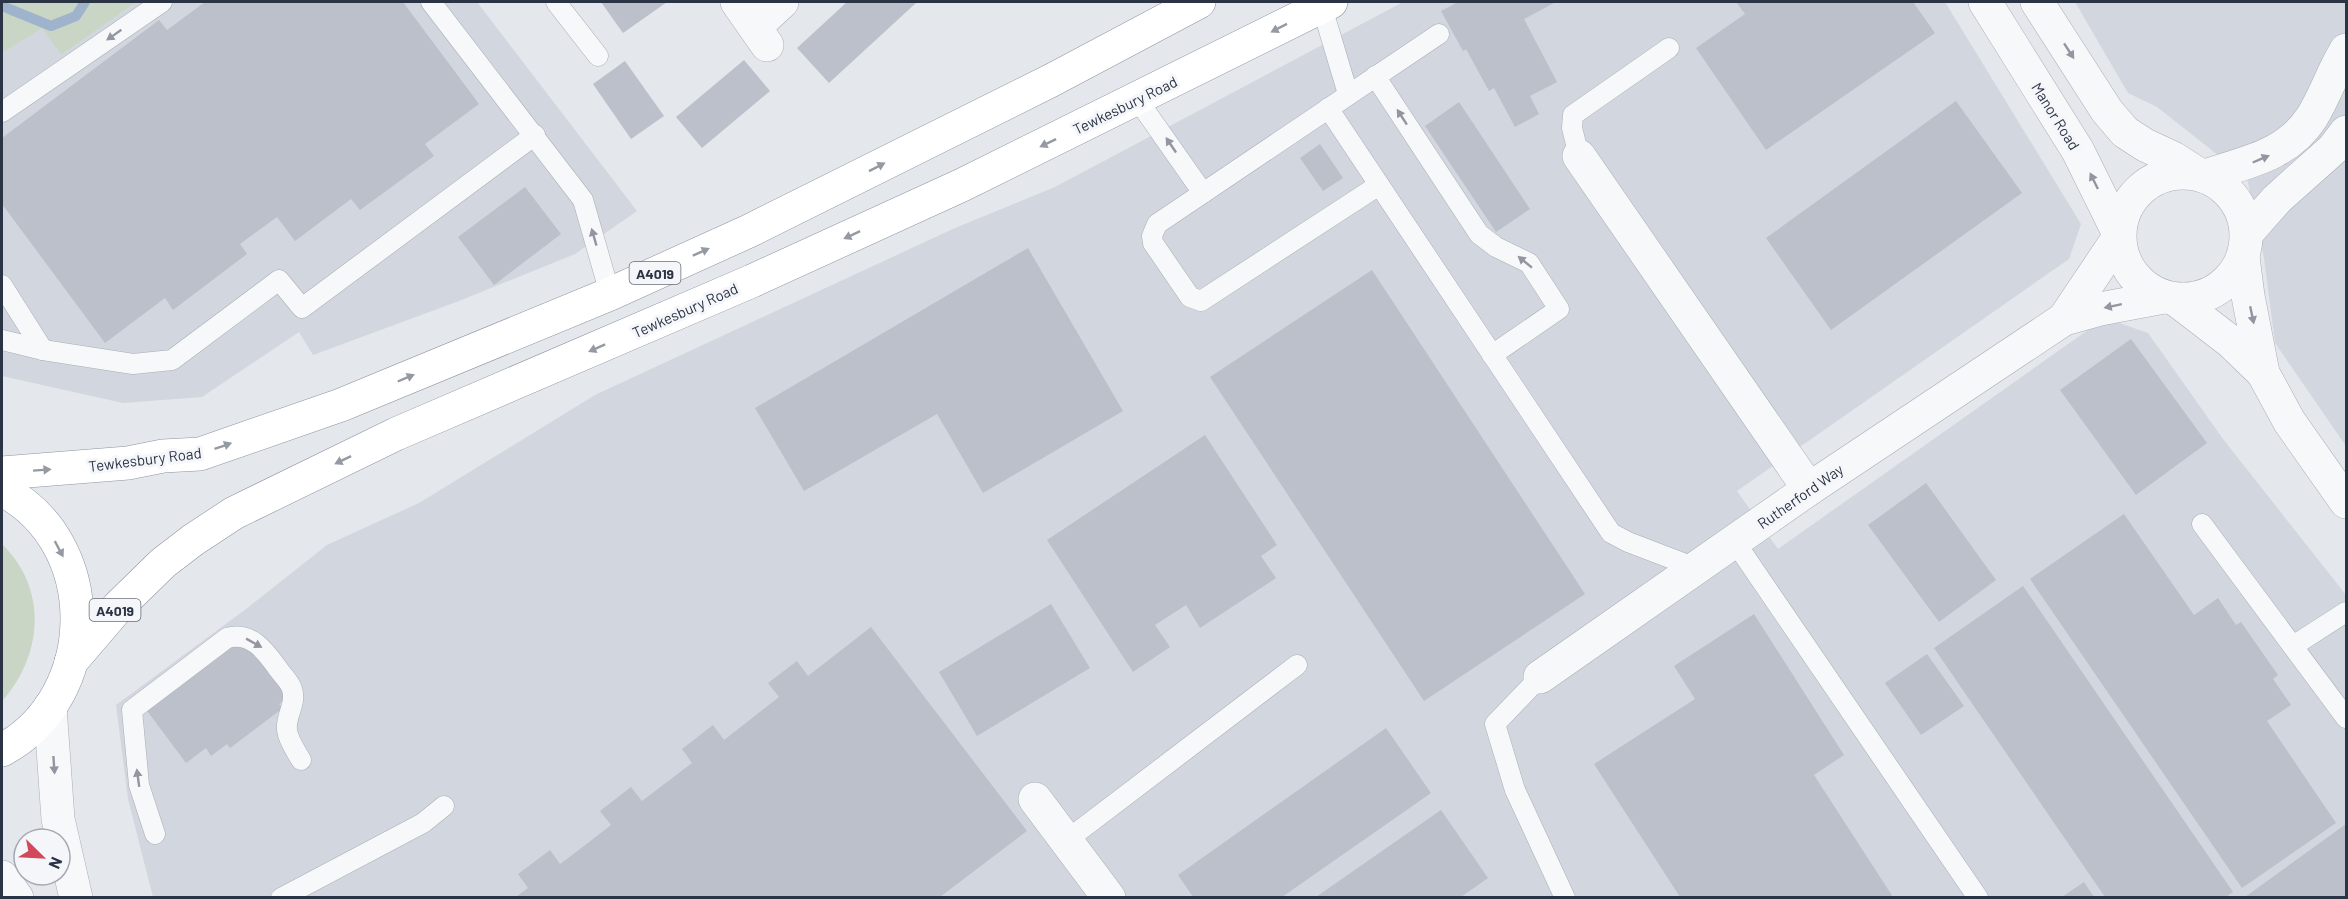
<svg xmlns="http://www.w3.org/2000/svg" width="2348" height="899" font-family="Barlow,sans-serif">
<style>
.built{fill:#d2d6de}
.green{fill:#c9d6c5}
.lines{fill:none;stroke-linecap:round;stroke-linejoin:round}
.stream{stroke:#9fb4cc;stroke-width:10}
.building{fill:#bbc0ca}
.service-casing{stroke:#a9aeb7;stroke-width:21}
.minor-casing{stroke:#a9aeb7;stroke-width:34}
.tertiary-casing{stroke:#a9aeb7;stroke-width:34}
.trunk-casing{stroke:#8b94a3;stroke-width:34}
.service{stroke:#f7f8fa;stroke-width:20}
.minor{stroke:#f7f8fa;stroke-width:33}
.tertiary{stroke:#f7f8fa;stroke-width:33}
.trunk{stroke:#fff;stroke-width:33}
.oneway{fill:#959aa2}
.oneway2{fill:#9196a0}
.labels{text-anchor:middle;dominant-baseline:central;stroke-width:6;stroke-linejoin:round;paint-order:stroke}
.shield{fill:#f4f6f9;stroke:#676e7b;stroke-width:1.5}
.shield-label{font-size:14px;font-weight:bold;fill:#2b3445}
.street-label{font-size:15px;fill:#2b3445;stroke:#f4f6f9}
</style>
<rect width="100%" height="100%" fill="#e4e7ec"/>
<g class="built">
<polygon points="137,2 477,2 637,211 575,254 459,301 313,355 299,332 202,397 123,403 2,376 2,53 42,27 61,55"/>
<polygon points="1403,2 1945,2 2081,224 2069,259 1737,491 1778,549 2105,318 2148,333 2223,439 2346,595 2346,897 153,897 128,799 116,705 246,609 327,545 419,503 595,395 955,228 1055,187"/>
<polygon points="2075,2 2346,2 2346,446 2275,343 2264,258 2247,178 2157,107 2128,93"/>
</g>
<g class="green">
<polygon points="2,2 137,2 61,55 42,28 2,53"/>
<path d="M2 544C48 589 43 655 2 701Z"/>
</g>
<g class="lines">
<polyline class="stream" points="2,6 51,26 76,16 85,2"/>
</g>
<g class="building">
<polygon points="205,2 403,2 479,104 425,144 434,156 360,210 351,199 295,241 277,217 240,244 247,254 173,310 165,298 105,343 2,204 2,138 159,20 167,30"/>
<polygon points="601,2 667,2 623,33"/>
<polygon points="847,2 917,2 829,83 797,48"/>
<polygon points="1458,2 1556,2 1524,19 1557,82 1530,96 1539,114 1515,127 1494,88 1489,91 1466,49 1463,51 1441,11"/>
<polygon points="1736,2 1913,2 1935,33 1766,150 1696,48 1745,14"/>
<polygon points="744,60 770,91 702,148 676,117"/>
<polygon points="625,61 664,116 631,139 593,84"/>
<polygon points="1956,101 2022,193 1831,330 1766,238"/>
<polygon points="1459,102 1530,209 1496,232 1425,126"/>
<polygon points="1320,144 1343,178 1323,191 1300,158"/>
<polygon points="525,187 561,234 494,285 458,237"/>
<polygon points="1028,248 1123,411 983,493 937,414 804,491 755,408"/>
<polygon points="1372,270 1585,594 1424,701 1210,377"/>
<polygon points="2131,339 2207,443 2136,495 2060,390"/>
<polygon points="1205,435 1277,545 1261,556 1276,578 1200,628 1186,605 1155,625 1170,647 1133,672 1047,540"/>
<polygon points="1926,483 1996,580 1939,622 1868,525"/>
<polygon points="2124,514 2194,615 2218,598 2236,625 2241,622 2278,675 2273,679 2291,705 2267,721 2336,823 2242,888 2030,579"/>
<polygon points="2023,586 2233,892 2226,897 2105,897 1934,648"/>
<polygon points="1051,604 1090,668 977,736 939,672"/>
<polygon points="1754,614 1844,755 1814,775 1893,897 1680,897 1594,764 1695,699 1674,666"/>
<polygon points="871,627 1027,831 940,897 516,897 528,888 518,874 550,850 560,864 584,846 611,825 600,811 631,787 642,801 692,763 682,749 713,725 724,740 779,697 768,683 797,661 808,676"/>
<polygon points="237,638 248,645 286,687 282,690 288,698 279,704 283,708 230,748 227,744 211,756 206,748 186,763 145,708"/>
<polygon points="1927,654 1964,706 1921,735 1885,683"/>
<polygon points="1386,728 1431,793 1282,897 1193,897 1178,875"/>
<polygon points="1441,810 1488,878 1461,897 1316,897"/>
<polygon points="2346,824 2346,897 2245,897"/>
<polygon points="2084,882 2094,897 2062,897"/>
</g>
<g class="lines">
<g class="service-casing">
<g id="service">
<polyline points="431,2 583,200 610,294"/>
<polyline points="556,2 598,56"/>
<polyline points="1322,7 1348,94"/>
<polyline points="1375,76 1479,234 1496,247 1529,263 1559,309 1492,355"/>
<polyline points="1137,99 1203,193"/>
<polyline points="1328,108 1611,533 1628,542 1696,568"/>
<polyline points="2,112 162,2"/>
<polyline points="1579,156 1572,128 1573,115 1669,48"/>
<polyline points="1379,185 1201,301 1190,297 1153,243 1152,236 1157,224 1439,34"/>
<polyline points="2,285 43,350 2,340"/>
<polyline points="43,350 133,364 172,360 279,280 302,308 535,135"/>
<polyline points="2202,524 2346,718"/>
<polyline points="1735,542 1978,898"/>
<polyline points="2293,646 2346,612"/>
<polyline points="1540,677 1495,724 1515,790 1565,898"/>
<path d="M155 834 139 785 132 710 227 638C252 631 266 652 279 670 283 676 290 682 292 689 297 704 285 716 287 730 288 740 296 751 301 760"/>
<polyline points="1067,840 1297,665"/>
<polyline points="281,898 423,823 444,806"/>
</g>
</g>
<g class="minor-casing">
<g id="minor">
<polyline points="737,2 767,45"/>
<polyline points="755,27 782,2"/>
<polyline points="1579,156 1809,489"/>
<path d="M2205 176C2246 162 2287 156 2312 117 2325 96 2333 71 2346 50"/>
<polyline points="2247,233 2277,199 2333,149 2346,132"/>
<polyline points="2064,319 2119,237"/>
<polyline points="1540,677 1809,489 2064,319 2100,309 2164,297"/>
<polyline points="1035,799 1109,898"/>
</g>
</g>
<g class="tertiary-casing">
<g id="tertiary">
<polyline points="1985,2 2078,151 2119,234"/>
<polyline points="2037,2 2107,111 2125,132 2145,145 2173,158 2198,174"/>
<circle cx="2183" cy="236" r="63"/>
<polyline points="2243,257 2248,296 2263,373 2289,421 2346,502"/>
<polyline points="2175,299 2231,342 2263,373"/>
<polyline points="50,707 58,819 76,898"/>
<polyline points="2,877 17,898"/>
</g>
</g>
<g class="trunk-casing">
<g id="trunk">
<polyline points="2,473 128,463 163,456 200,454 341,405 610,294 749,231 1052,80 1199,2"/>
<path d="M2 490C103 542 101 697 2 750"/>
<polyline points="71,662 118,607 163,563 193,540 234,513 396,434 752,281 962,185 1331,2"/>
</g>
</g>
<use href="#service" class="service"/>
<use href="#minor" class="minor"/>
<use href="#tertiary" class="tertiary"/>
<use href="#trunk" class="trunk"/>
</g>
<defs><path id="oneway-solid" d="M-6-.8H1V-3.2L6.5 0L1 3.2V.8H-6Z" transform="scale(1.5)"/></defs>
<g class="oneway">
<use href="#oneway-solid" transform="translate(1279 28) rotate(153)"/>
<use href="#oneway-solid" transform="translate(1048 143) rotate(154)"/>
<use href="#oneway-solid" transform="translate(877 167) rotate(-27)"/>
<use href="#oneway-solid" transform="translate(852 235) rotate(155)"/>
<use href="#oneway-solid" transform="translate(701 252) rotate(-24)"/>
<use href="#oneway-solid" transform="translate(597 348) rotate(156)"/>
<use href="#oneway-solid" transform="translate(406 378) rotate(-23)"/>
<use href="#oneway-solid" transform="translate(223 446) rotate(-19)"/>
<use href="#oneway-solid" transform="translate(343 460) rotate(154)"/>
<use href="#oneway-solid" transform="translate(42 470) rotate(-4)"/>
<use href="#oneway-solid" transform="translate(59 549) rotate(62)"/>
</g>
<g class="oneway2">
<use href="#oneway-solid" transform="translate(114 35) rotate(145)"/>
<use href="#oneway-solid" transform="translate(2069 51) rotate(57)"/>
<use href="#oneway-solid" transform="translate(1402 117) rotate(-123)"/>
<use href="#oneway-solid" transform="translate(1171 145) rotate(-124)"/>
<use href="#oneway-solid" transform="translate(2261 159) rotate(-23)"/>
<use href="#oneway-solid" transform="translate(2094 181) rotate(-116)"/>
<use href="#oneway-solid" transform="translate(594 237) rotate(-106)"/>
<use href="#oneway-solid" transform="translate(1525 262) rotate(-141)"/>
<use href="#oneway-solid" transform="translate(2113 306) rotate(168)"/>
<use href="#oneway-solid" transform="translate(2252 315) rotate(78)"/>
<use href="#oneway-solid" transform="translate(254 643) rotate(29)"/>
<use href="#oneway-solid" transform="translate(54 765) rotate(86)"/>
<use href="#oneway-solid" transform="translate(138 778) rotate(-98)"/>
</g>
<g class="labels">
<g class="shield">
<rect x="629.5" y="262" width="51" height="22" rx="4.5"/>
<rect x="89.5" y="599" width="51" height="22" rx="4.5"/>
</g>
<g class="shield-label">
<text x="655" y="273">A4019</text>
<text x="115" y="610">A4019</text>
</g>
<g class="street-label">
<text transform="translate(1125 105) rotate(-26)">Tewkesbury Road</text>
<text transform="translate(2056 116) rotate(58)">Manor Road</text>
<text transform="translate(685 310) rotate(-24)">Tewkesbury Road</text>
<text transform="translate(145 459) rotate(-7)">Tewkesbury Road</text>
<text transform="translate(1800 496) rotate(-35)">Rutherford Way</text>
</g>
</g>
<rect width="2348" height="899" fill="none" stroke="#2b3445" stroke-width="6"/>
<g transform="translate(42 857) rotate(114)"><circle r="28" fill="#f4f6f9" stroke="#a4a8b1" stroke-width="1.5"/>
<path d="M0-4.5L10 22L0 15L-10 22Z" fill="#d1495b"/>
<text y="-9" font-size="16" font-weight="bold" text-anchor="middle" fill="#2b3445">N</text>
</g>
</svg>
